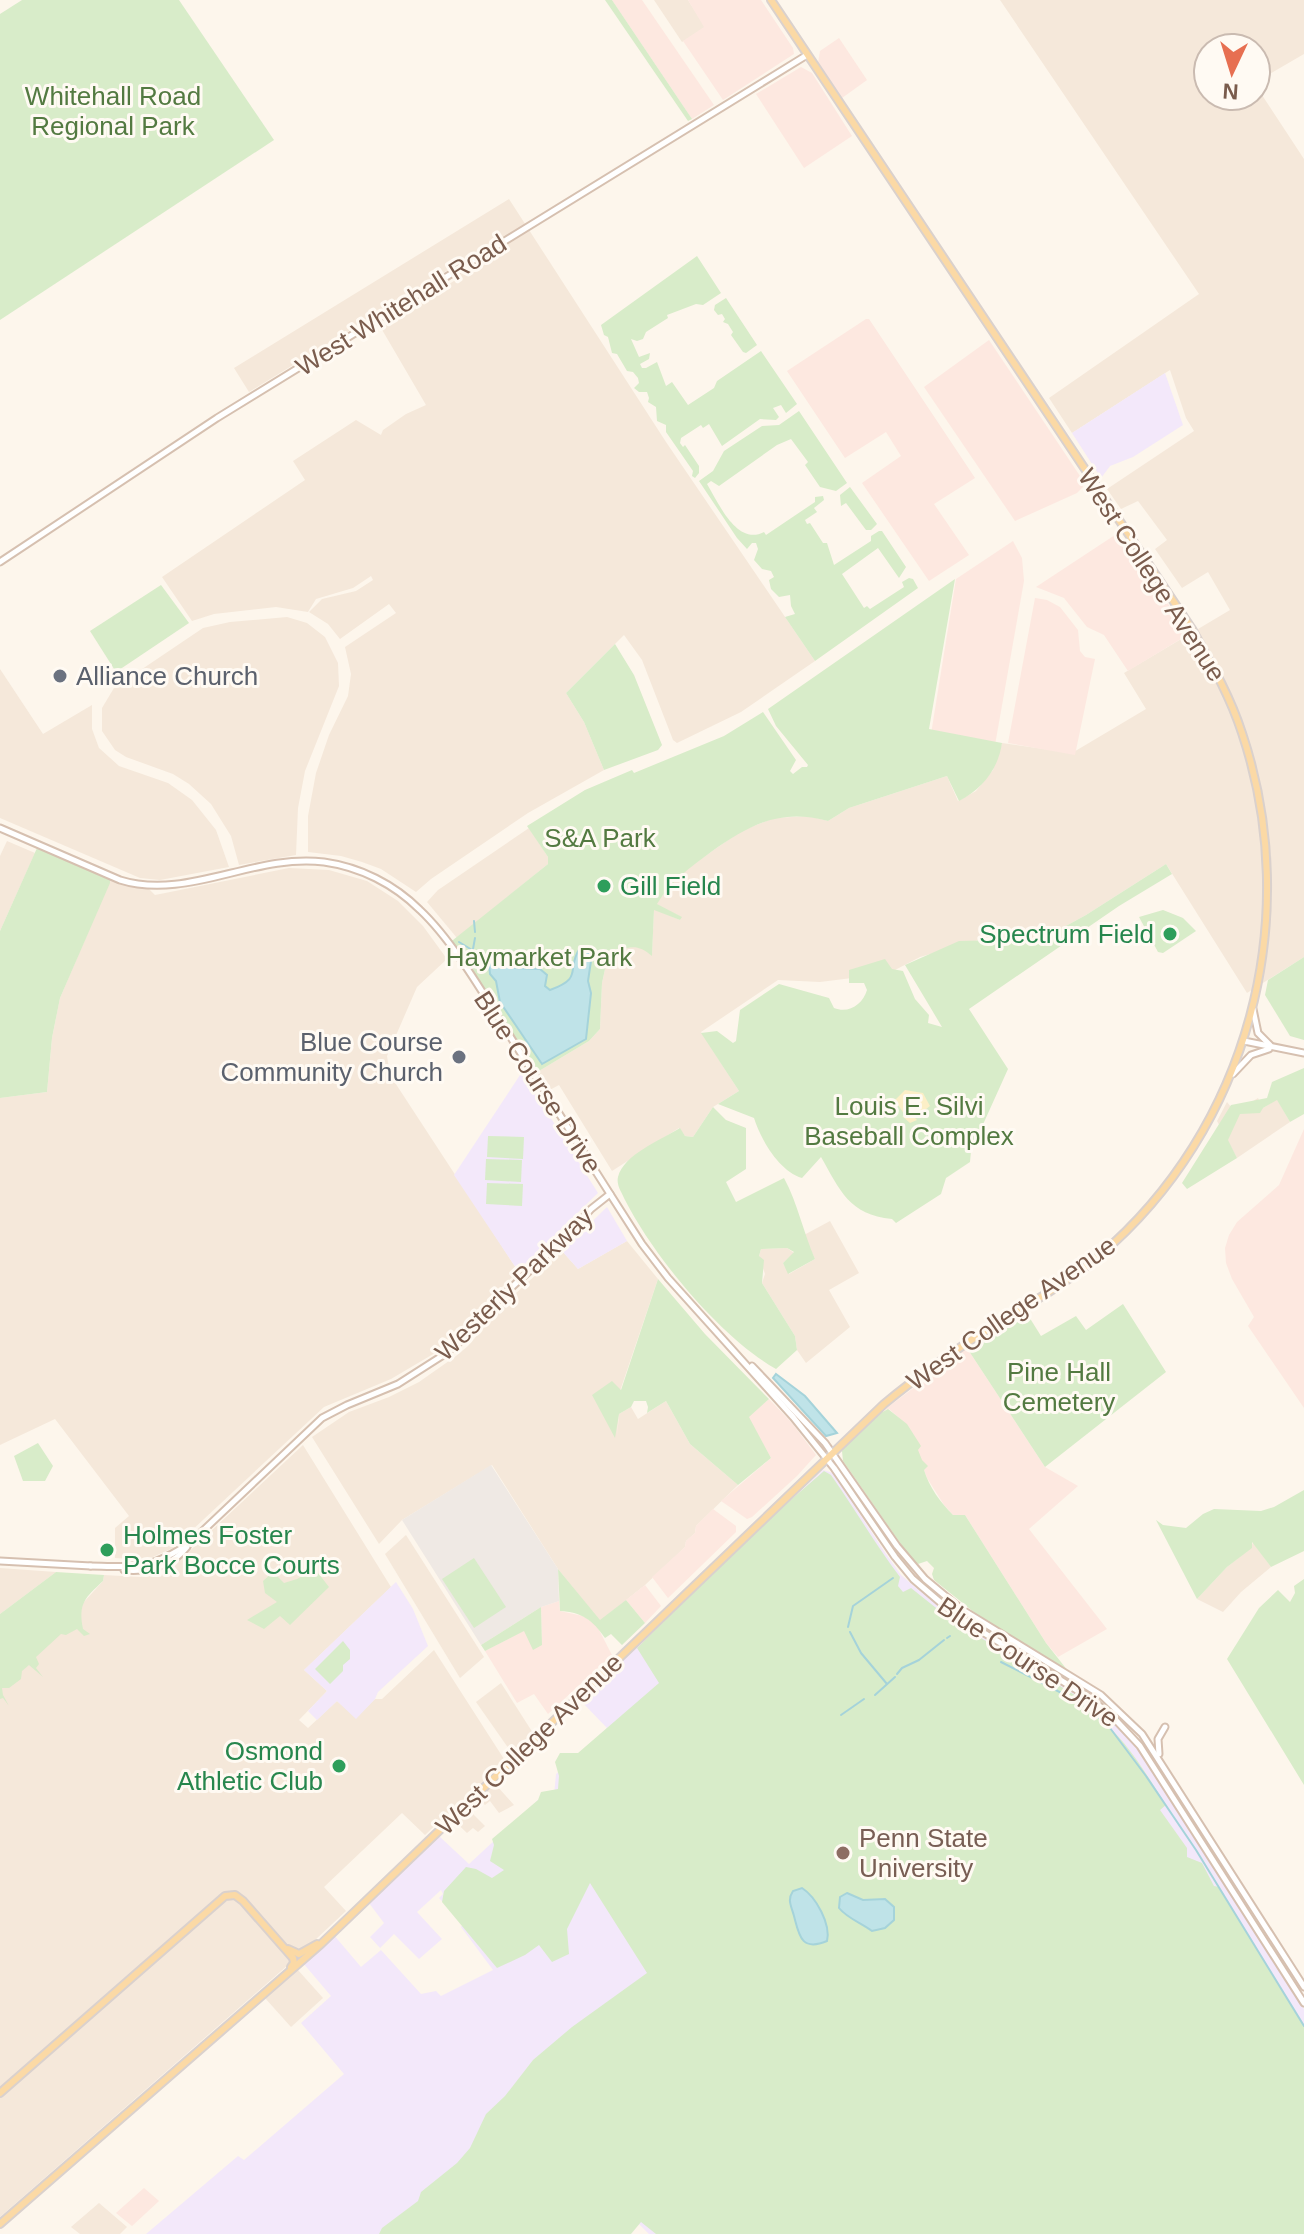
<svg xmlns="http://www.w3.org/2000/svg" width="1304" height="2234" font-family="Helvetica,sans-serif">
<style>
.residential{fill:#f5e8da}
.commercial{fill:#fde8e0}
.industrial{fill:#efe9e4}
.education{fill:#f3e8fa}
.green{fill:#d8ecc9}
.sand{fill:#fcefc7}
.water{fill:#bfe3e8;stroke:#a5d3da;stroke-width:2}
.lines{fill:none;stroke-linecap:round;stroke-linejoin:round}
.stream{stroke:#a5d3da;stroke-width:2}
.secondary-casing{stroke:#d6c0b0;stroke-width:9}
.primary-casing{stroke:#dad1cd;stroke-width:10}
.secondary{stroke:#fff;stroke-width:5}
.primary{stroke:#fbd9a5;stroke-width:6}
.worship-dot{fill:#6b7280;stroke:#fffaf3;stroke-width:3}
.leisure-dot{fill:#2e9e5b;stroke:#fffaf3;stroke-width:3}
.education-dot{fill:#8d6e63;stroke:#fffaf3;stroke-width:3}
.labels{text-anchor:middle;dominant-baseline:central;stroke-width:6;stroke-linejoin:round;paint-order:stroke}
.park-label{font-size:26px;fill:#537a41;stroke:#fffaf3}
.street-label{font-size:26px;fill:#7a5c4d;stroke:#fffaf3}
.worship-label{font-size:26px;fill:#5b616d;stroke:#fffaf3;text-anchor:start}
.leisure-label{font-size:26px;fill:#27864d;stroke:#fffaf3;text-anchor:start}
.education-label{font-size:26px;fill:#785e54;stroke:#fffaf3;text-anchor:start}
</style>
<rect width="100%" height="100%" fill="#fdf6ec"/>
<g class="residential">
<polygon points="654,0 688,0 705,27 682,42"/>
<polygon points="1000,0 1304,0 1304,54 1256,82 1256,48 1208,48 1208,96 1256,96 1256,86 1304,159 1304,957 1247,993 1166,864 1086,915 1042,939 982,939 920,957 895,970 876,975 820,982 778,980 701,1032 739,1091 713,1107 693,1137 685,1136 679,1128 612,1171 559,1085 546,1092 534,1074 589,1041 600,1029 602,983 607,960 627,948 636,946 642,947 652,955 654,909 680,920 681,917 656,904 678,875 741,831 774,818 809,816 828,821 849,808 947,776 958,801 976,791 993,770 1002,743 1072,753 1146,709 1124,673 1230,610 1208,572 1182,588 1155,549 1167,540 1138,501 1121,509 1107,489 1194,431 1186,418 1170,370 1072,433 1049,398 1199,294"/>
<polygon points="509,199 666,442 815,661 741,712 677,743 673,740 642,660 624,635 566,693 584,722 604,770 528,813 431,879 416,892 381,869 362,862 341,856 308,852 308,816 316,773 329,735 348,696 351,674 345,647 396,613 389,604 340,639 328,624 309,612 322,599 356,591 373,580 371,576 353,588 316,599 308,612 276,607 214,614 192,621 162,577 305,480 293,461 356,420 381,435 383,430 406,414 426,405 381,328 460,277 453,267 249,392 234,368"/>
<polygon points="287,617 307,623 325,637 338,663 339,686 305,771 298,808 296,855 239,865 231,836 211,804 189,784 173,774 126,757 115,750 102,731 102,708 114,688 203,628 230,622"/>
<polygon points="0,669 43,734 92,705 92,729 99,748 119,766 168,783 192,800 216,830 229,867 160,880 140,878 0,818"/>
<polygon points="529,828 548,857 548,864 457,938 427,902 438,890"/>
<polygon points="7,841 35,853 0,931 0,856"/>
<polygon points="289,868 329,870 367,881 398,901 423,926 447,959 417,987 387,1056 390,1075 518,1271 440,1350 391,1379 324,1407 173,1548 146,1560 115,1558 115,1528 129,1516 55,1419 0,1445 0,1098 47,1092 52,1038 60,998 112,876 146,886 155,895"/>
<polygon points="1258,1098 1263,1108 1277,1099 1290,1122 1237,1158 1217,1121 1227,1102 1235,1112"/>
<polygon points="830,1221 859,1273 829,1290 850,1327 806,1363 797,1350 795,1336 762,1283 765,1274 759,1256 761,1249 787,1248 794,1253 783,1263 789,1274 815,1259 804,1235"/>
<polygon points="627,1241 658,1279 620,1391 617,1437 619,1414 631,1407 638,1419 666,1401 690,1444 738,1485 696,1526 695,1533 686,1541 685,1547 645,1585 600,1621 558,1569 492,1465 402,1520 379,1544 312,1437 349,1412 389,1397 419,1382 456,1356 468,1346 503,1305 562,1251 578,1269"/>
<polygon points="303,1445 391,1587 304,1670 327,1691 299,1720 308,1728 337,1701 356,1718 375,1699 382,1699 434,1650 504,1759 487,1775 514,1805 499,1813 490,1801 485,1805 472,1793 462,1803 485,1826 478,1832 473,1828 467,1833 447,1814 425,1835 402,1813 324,1887 346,1911 314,1941 301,1950 296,1950 296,1958 0,2217 0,1686 76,1620 83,1603 103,1581 104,1575 140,1577 165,1574"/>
<polygon points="406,1535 484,1657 460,1678 385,1554"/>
<polygon points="1253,1542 1271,1567 1241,1592 1223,1612 1197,1599 1227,1567 1251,1548"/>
<polygon points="0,1568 56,1572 0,1614"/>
<polygon points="501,1683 533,1733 511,1752 476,1702"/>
<polygon points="297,1969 323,1998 291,2027 265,1998"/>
<polygon points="99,2203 127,2227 120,2234 80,2234 71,2227"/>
</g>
<g class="commercial">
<polygon points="612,0 642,0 714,105 692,119"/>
<polygon points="688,0 761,0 793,48 794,54 723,100 683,41 704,27"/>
<polygon points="839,38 867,80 842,98 818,63 820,51"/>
<polygon points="801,67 812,73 852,136 804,168 756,94"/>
<polygon points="866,319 869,319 975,478 934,504 969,555 929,581 862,483 901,456 886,432 845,458 787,371"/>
<polygon points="989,340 1080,476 1083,487 1077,493 1015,521 924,387"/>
<polygon points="1118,533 1160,596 1164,598 1189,634 1128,671 1104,635 1087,627 1064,598 1036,587"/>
<polygon points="1013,541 1022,558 1024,581 995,745 931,734 956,579"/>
<polygon points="1035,598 1047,600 1060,607 1078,630 1080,651 1085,657 1095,659 1075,755 1008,743"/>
<polygon points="1304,1129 1304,1408 1248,1326 1254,1317 1232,1279 1226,1263 1225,1248 1229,1235 1237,1222 1279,1185"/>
<polygon points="967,1348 1045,1467 1078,1486 1029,1529 1107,1629 1058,1657 1046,1643 965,1515 953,1515 944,1505 927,1478 907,1425 889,1409 884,1410"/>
<polygon points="769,1399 792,1423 816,1455 797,1476 752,1517 747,1519 721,1501 771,1458 748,1417"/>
<polygon points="713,1509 736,1526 736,1532 668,1598 652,1577 685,1547 686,1541 695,1533 696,1526"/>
<polygon points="645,1585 661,1606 645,1623 626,1600"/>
<polygon points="559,1601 560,1611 583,1616 596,1624 612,1655 548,1714 534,1694 517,1703 485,1651 525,1630 542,1645 541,1607"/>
<polygon points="144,2188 159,2201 132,2226 116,2213"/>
</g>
<polygon class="industrial" points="491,1465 558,1569 559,1601 541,1607 481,1645 402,1520"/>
<g class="education">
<polygon points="1165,373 1183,425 1133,457 1110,466 1101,478 1072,433"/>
<polygon points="522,1072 598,1193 518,1271 454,1175"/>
<polygon points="607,1207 627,1241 578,1269 562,1251"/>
<polygon points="823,1470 833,1473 884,1551 901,1575 915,1587 958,1620 1083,1697 1119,1727 1148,1763 1304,2009 1304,2234 649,2234 639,2224 630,2234 146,2234 238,2156 244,2160 344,2074 301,2023 331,1996 303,1963 333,1934 361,1967 381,1950 421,1994 436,1991 441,1996 493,1970 461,1927 463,1924 439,1898 443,1894 441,1890 417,1912 442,1939 419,1959 394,1934 380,1948 370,1937 384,1923 369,1903 439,1836 469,1864 538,1800 552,1817 556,1774 607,1728 579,1699"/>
<polygon points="396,1582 413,1609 428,1646 378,1692 375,1699 356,1719 337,1701 317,1720 308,1711 327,1691 304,1670"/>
</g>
<g class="green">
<polygon points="22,0 179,0 274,140 0,320 0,14"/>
<polygon points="605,0 612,0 692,119 688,121"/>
<polygon points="697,256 721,293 703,305 696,304 667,315 668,318 646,332 643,339 637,341 631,339 639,357 650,353 649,359 640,364 642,368 646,368 657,362 666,386 672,382 688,405 714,388 717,381 761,351 797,404 786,413 781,405 773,408 779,417 776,420 760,419 722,446 709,424 703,428 701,425 681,438 680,443 683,447 685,445 699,466 699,473 695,478 692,476 693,471 666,432 666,425 657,421 656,407 648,402 649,398 647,392 639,392 634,388 639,383 638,378 633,372 627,371 617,354 612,353 608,337 604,335 601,325"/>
<polygon points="726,298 757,345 746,353 743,352 731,335 733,332 728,324 723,322 725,319 722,314 718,315 714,310 715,305"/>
<path d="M799 411 847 483 836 491 820 487 805 465 808 462 791 439 777 445 719 486 711 481 707 484C719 504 737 546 764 532L766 535 815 502V497L823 496 824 500 814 508 817 512 805 520 807 524 810 523 823 543H827L834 565 871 541V536L879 531H882L906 567 899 578 878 548 842 574 864 608 867 606 870 609 904 587 902 582 909 578 913 579 918 588 815 661 785 617 795 614 791 606 790 595 779 597 771 589 769 580 774 577 771 571 762 569 754 560 758 549 756 543H752L747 549 737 538 699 481 713 471 724 451 762 426 779 425Z"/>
<polygon points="850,487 877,524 871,530 866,530 846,503 841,506 840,495"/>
<path d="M955 579 929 729 1002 743C998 770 982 789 959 801L947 776 849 808 828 821C779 808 750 825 711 852 689 868 671 881 657 904L682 917 680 920 654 910 652 956C635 941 624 947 607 960L602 983 600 1029 589 1041 534 1074 448 944 548 864V857L527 826 585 790 632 770 634 773 724 736 763 712 796 760 790 771 793 774 802 767H807L808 765 776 726 768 709Z"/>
<polygon points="161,585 189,623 116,672 90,631"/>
<polygon points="615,644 634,675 662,745 658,750 604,770 584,722 566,693"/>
<polygon points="37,848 110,880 110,883 60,998 52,1038 47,1092 0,1098 0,931"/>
<path d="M1166 864 1172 874 1119 906 969 1009 1008 1069 971 1151 970 1162 946 1178 941 1194 896 1223 892 1219C849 1215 840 1190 821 1157L802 1178C779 1171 761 1140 754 1118L718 1104 739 1091 701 1033 717 1031 733 1043 736 1041 740 1010 779 984 829 998 834 1008C849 1014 863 1004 867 990L864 983H849V970L885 959 892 969 903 971 915 999 929 1015 928 1023 942 1027 905 965 959 941 1042 939 1086 915Z"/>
<polygon points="1163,910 1183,918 1196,931 1163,953 1158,952 1139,917"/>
<polygon points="1304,957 1304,1040 1290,1036 1265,995 1268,980"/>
<polygon points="1304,1068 1304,1114 1290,1122 1277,1100 1263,1108 1260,1113 1240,1114 1228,1140 1237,1158 1187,1189 1182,1183 1231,1105 1267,1098 1272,1082"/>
<path d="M713 1107 726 1120 746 1128V1169L726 1182 736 1202 784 1178C798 1204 803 1232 815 1259L788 1274 783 1263 794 1252 787 1248 761 1249 759 1256 764 1260 762 1283 795 1336 797 1350 776 1369C721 1338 654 1257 625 1200 622 1193 616 1185 618 1177 624 1154 661 1140 680 1128L685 1136 693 1137Z"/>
<polygon points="488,1136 524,1137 523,1159 487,1157"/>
<polygon points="486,1159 522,1160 521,1182 485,1180"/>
<polygon points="487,1183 523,1184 522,1206 486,1204"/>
<polygon points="658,1279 705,1334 769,1399 749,1417 771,1458 738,1485 690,1444 666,1401 647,1413 648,1407 646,1401 634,1401 631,1407 619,1414 615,1438 592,1395 612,1381 621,1390"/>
<polygon points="1123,1304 1166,1372 1045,1467 967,1348 1026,1312 1041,1336 1076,1316 1086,1330"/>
<path d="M888 1409 907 1424 921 1446 918 1450 922 1460 928 1466 924 1470C929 1487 941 1503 953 1515H965L1046 1643 1068 1671 980 1617 934 1580 932 1574 934 1568 927 1561 918 1564 912 1560 843 1461 842 1451 845 1446 877 1415Z"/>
<polygon points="38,1443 53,1466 45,1481 23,1481 14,1456"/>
<path d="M824 1471 831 1475C855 1509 875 1544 900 1577L898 1586 903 1592 911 1588 950 1619 1078 1697C1087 1712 1102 1720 1114 1732 1135 1754 1150 1780 1166 1805L1160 1810 1187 1848V1857L1202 1863 1214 1886 1219 1887 1304 2026V2234H656L641 2222 631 2234H379L382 2228 418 2201 421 2192 457 2163 470 2148 486 2114 505 2096 533 2060 572 2027 647 1973 590 1883 567 1929 569 1954 552 1962 539 1945 525 1955 497 1968 442 1902 444 1891 466 1867 476 1869 492 1878 504 1870 490 1861 494 1845 492 1839 538 1800 541 1792 558 1789 559 1776 555 1762 560 1753H578L659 1683 637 1648 763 1524Z"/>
<polygon points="1304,1490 1304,1551 1271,1567 1252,1542 1252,1548 1227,1567 1197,1599 1156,1520 1163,1525 1186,1528 1203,1514 1214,1509 1261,1511 1274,1507"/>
<polygon points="474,1558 506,1607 474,1628 442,1579"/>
<polygon points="315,1569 329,1587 290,1625 280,1616 264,1629 247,1620 277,1602 265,1593 263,1581 273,1572 284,1583 297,1579"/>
<path d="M558 1569 600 1620 626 1600 645 1623 622 1645 611 1634 605 1638C593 1620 581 1612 560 1611Z"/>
<path d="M56 1572 104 1575 103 1581C85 1598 78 1603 83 1629L90 1634 84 1636 77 1629 66 1635 61 1634 36 1657 39 1664 36 1668 43 1677 29 1665 22 1671 21 1679 9 1688H2L3 1695 9 1706 3 1698 0 1699V1614Z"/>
<polygon points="1304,1579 1304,1785 1227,1659 1259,1608 1278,1590 1290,1602 1295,1593 1294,1586"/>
<polygon points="541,1607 542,1645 533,1650 524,1631 485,1651 481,1645"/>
<polygon points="343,1641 350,1650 350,1659 343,1665 343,1671 330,1684 315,1669"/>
</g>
<polygon class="sand" points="905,1090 923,1093 930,1106 915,1118 917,1120 910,1123 902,1116 906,1117 895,1100"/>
<g class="water">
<path d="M580 948 589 950 591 961 588 981 591 993 586 1039 542 1064 500 1002 496 981 490 974 489 963 498 957 513 968 540 969 547 975 545 986 550 990C585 977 565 970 580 948Z"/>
<polygon points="776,1374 805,1396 837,1433 826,1436 773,1378"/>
<path d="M802 1888C816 1897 831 1924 827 1941 801 1952 799 1935 794 1916 791 1905 787 1900 793 1891Z"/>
<path d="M847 1893 863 1900 885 1899 894 1907V1920L885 1928 872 1931C861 1923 847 1918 839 1908L840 1897Z"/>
</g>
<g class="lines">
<g class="stream">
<polyline points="474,921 475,932"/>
<polyline points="459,942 477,953 498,958"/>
<polyline points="473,949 475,938"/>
<polyline points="848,1627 853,1606 893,1578"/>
<polyline points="850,1632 861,1653 887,1684"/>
<polyline points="947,1638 950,1636"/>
<polyline points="1001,1662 1079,1702 1107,1724 1146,1776 1196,1850 1304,2026"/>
<polyline points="897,1674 902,1668 919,1660 944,1640"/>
<polyline points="875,1695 895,1677"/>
<polyline points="841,1715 864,1699"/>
</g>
<g class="secondary-casing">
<g id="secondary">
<polyline points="0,562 217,418 807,55"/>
<path d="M0 828 120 880C187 901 255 853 324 862 360 867 394 884 420 910 453 941 484 995 508 1033 553 1104 597 1174 642 1244L668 1278 793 1417 834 1468 895 1557 913 1579 955 1615 1088 1697 1112 1716 1140 1746 1304 2003"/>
<polyline points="1253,1009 1258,1033 1270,1045"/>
<polyline points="1244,1041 1304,1053"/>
<polyline points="1233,1074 1251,1055 1269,1049"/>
<polyline points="752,1366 825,1443 897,1546 925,1579 961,1609 1101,1695 1142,1734 1304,1987"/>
<polyline points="0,1561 91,1566"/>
<path d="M90 1566C137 1567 149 1570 190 1543L322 1418 347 1405 398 1384 445 1354 468 1335 500 1298 562 1241 591 1209 610 1194"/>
<path d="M124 1570C148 1572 171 1567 187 1547"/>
<polyline points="1159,1754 1158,1739 1165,1727"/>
</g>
</g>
<g class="primary-casing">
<g id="primary">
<polyline points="288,1949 299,1954 317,1944"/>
<polyline points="0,2093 225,1896 235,1895 243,1901 293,1958 294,1963 291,1967"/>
<path d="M0 2224 321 1944 884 1404C919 1375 955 1350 993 1326 1029 1304 1067 1283 1099 1256 1249 1129 1304 918 1242 733 1230 696 1211 663 1192 629L771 0"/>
</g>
</g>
<use href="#secondary" class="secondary"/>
<use href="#primary" class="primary"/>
</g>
<g class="worship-dot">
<circle cx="60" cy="676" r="8"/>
<circle cx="459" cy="1057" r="8"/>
</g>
<g class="leisure-dot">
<circle cx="604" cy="886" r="8"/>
<circle cx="1170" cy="934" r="8"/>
<circle cx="107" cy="1550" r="8"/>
<circle cx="339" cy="1766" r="8"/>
</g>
<circle class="education-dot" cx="843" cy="1853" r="8"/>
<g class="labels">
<g class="park-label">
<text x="113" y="96">Whitehall Road<tspan x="113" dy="30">Regional Park</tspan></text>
<text x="600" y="838">S&amp;A Park</text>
<text x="539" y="957">Haymarket Park</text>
<text x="909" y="1106">Louis E. Silvi<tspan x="909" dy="30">Baseball Complex</tspan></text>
<text x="1059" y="1372">Pine Hall<tspan x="1059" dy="30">Cemetery</tspan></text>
</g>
<g class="street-label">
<text transform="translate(401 305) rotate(-32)">West Whitehall Road</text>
<text transform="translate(1152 575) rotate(57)">West College Avenue</text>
<text transform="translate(538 1082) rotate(57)">Blue Course Drive</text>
<text transform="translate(514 1284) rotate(-44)">Westerly Parkway</text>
<text transform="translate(1011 1313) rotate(-35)">West College Avenue</text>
<text transform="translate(1028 1662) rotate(34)">Blue Course Drive</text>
<text transform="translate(529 1744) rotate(-44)">West College Avenue</text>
</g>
<g class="worship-label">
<text x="76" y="676">Alliance Church</text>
<text x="443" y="1042" text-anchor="end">Blue Course<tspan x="443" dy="30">Community Church</tspan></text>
</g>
<g class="leisure-label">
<text x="620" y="886">Gill Field</text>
<text x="1154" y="934" text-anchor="end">Spectrum Field</text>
<text x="123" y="1535">Holmes Foster<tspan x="123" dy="30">Park Bocce Courts</tspan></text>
<text x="323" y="1751" text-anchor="end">Osmond<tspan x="323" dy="30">Athletic Club</tspan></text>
</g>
<g class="education-label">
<text x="859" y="1838">Penn State<tspan x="859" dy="30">University</tspan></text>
</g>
</g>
<g transform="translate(1232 72) rotate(184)"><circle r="38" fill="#fffaf3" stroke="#cabbb1" stroke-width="2"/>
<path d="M0-6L14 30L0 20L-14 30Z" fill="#e76f51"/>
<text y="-12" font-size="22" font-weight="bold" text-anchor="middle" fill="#7a5c4d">N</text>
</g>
</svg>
